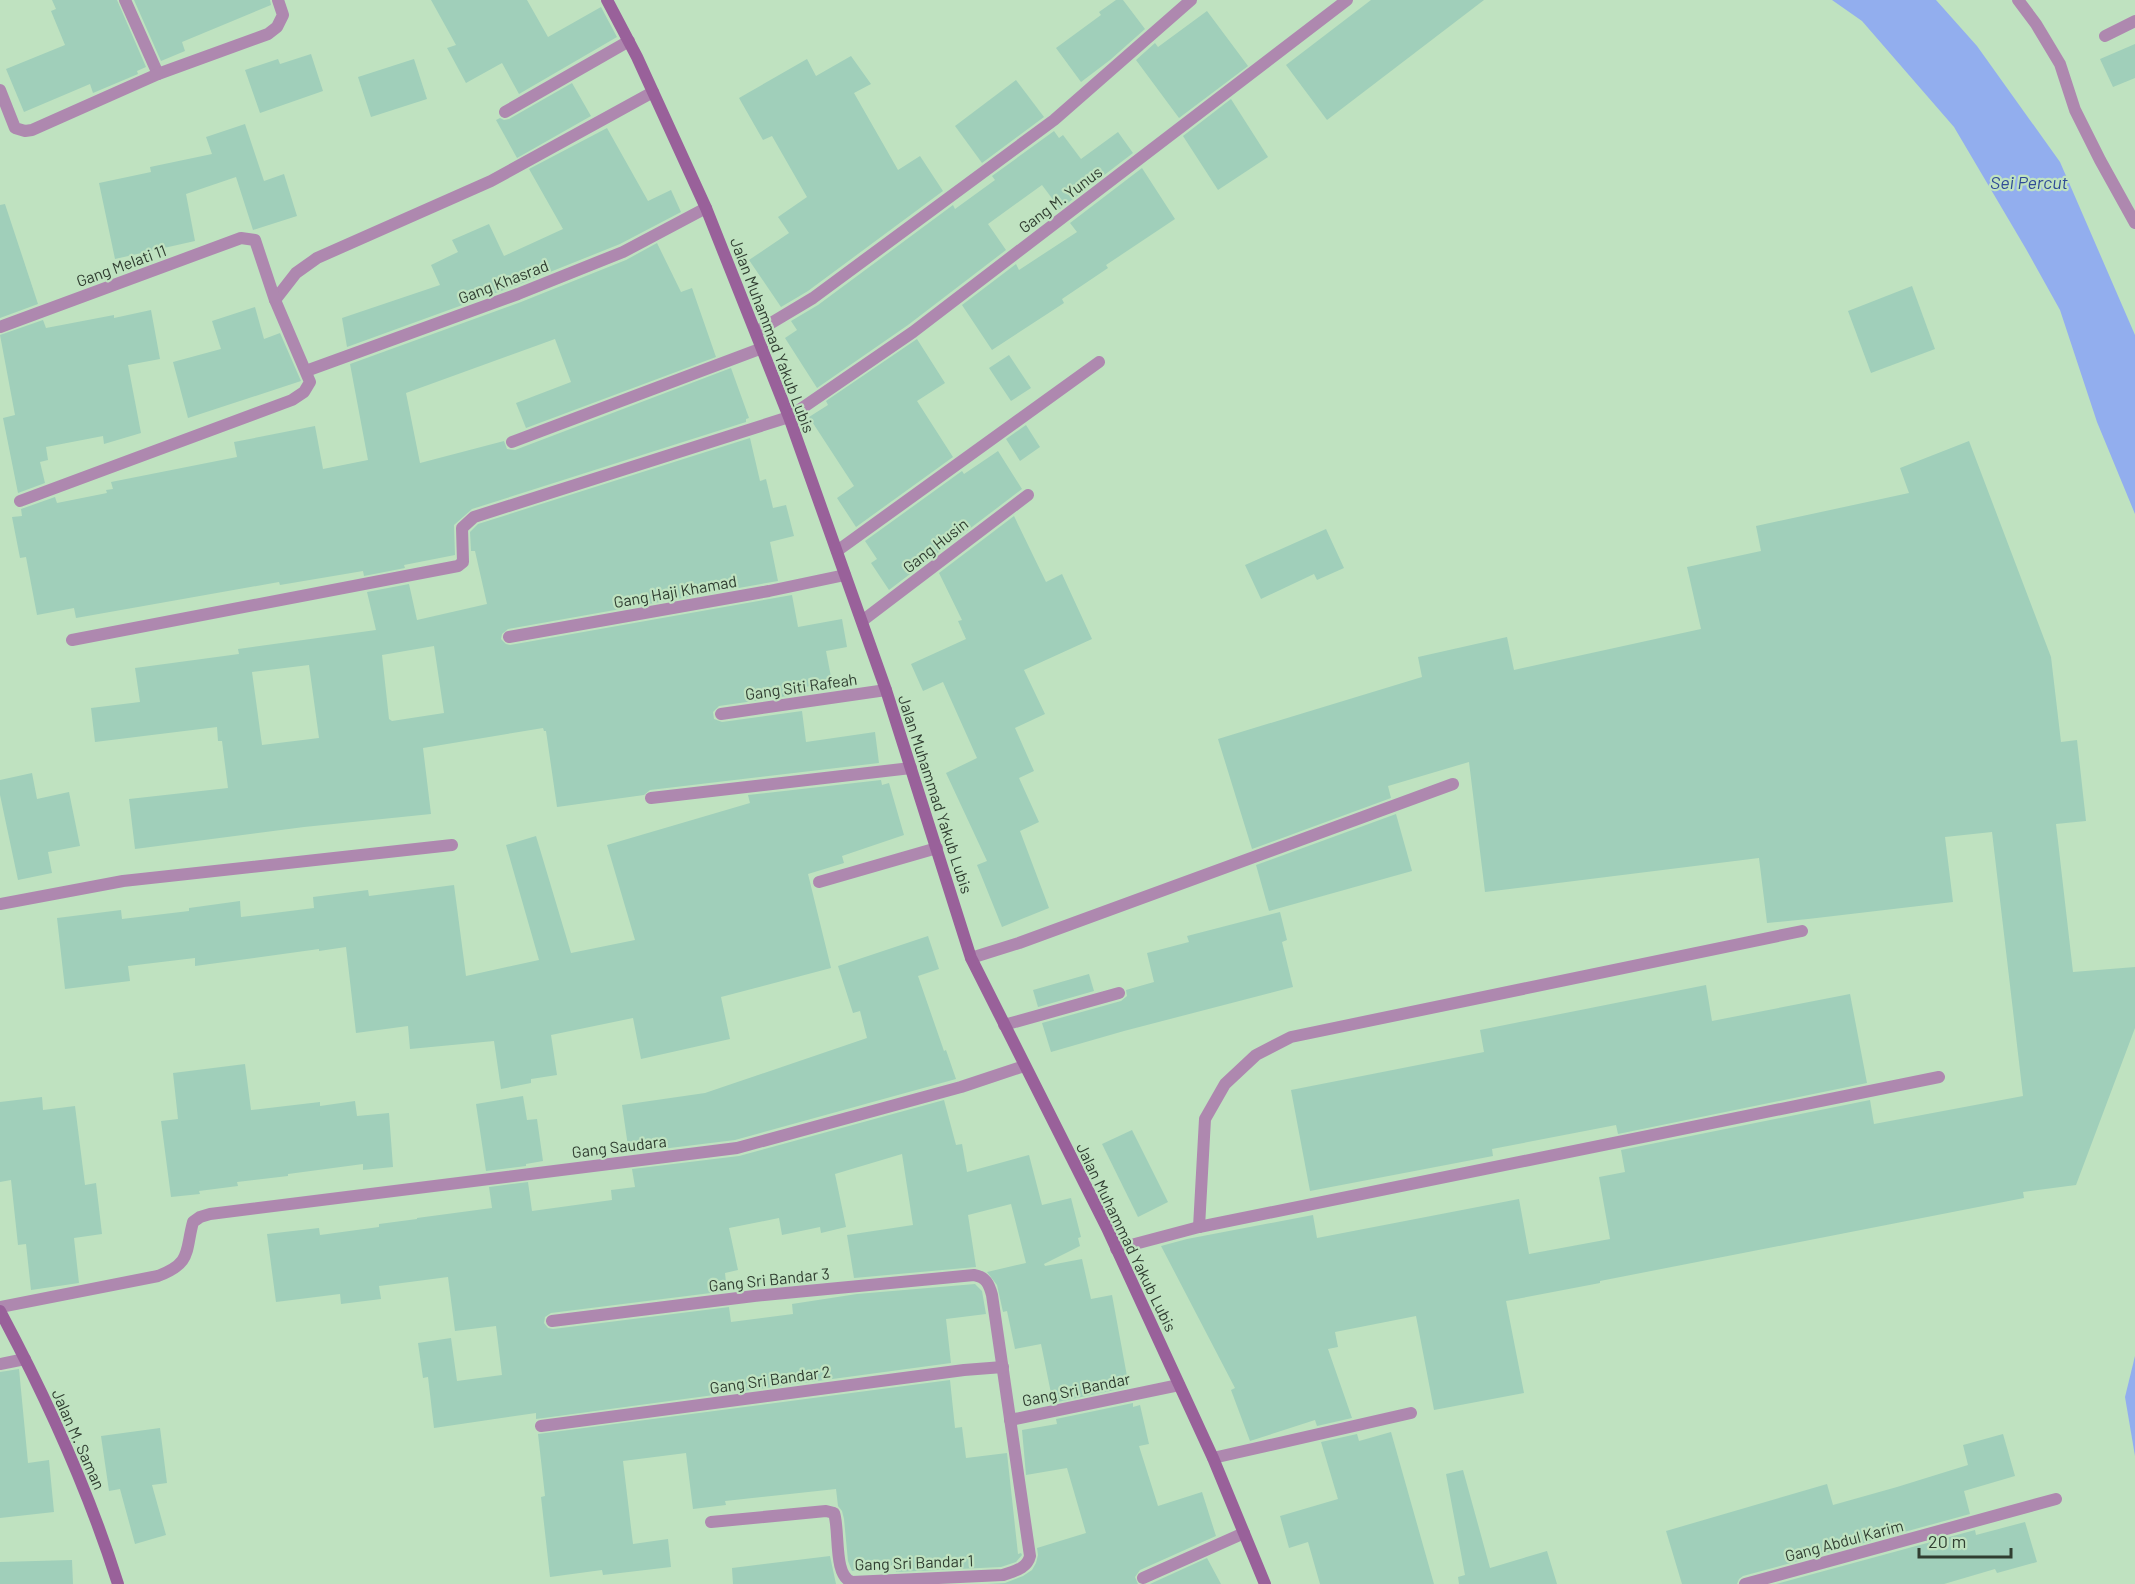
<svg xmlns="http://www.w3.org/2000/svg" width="2135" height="1584" font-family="Barlow,sans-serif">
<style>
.water{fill:#92aeee}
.building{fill:#a0cfba;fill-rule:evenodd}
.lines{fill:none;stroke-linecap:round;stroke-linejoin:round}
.lane{stroke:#ae88af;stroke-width:12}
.street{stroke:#ae88af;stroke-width:12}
.secondary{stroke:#99619a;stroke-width:12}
.labels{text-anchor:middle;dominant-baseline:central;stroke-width:4.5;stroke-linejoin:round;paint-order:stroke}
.street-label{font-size:16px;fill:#303e31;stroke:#bfe2c0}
.water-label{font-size:18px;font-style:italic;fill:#2f4b96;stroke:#bfe2c0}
</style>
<rect width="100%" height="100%" fill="#bfe2c0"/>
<g class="water">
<polygon points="1832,0 1936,0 1977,46 2060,162 2135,335 2135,514 2097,422 2060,310 2026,249 1954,127 1862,21"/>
<polygon points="2135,1356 2135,1456 2125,1397"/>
</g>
<g class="building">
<polygon points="52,0 117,0 146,67 137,71 138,74 93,93 90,84 24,112 6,69 65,45 51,11 56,9"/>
<polygon points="134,0 270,0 271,5 182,42 185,51 161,61"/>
<polygon points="431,0 527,0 548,37 601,7 617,37 519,94 502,63 466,83 447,48 456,45"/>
<polygon points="1116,0 1123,0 1145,29 1110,60 1081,82 1056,48 1101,15 1099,12"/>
<polygon points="1371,0 1484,0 1327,120 1286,65"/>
<polygon points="1207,11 1248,66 1179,118 1136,60 1155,43 1158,47"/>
<polygon points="2135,44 2135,78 2113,87 2100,59"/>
<polygon points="311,54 323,91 260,113 245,70 278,59 280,64"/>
<polygon points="851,56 871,84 854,93 898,170 920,156 943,191 808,291 781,307 749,260 789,233 778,217 807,197 772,136 763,140 739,98 807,59 816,76"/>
<polygon points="414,59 427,99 371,117 358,77"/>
<polygon points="1016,80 1044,117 982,163 955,126"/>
<polygon points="572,83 591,116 517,158 496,120 500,118 504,120 509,119"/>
<polygon points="1231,99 1268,157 1218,190 1183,136"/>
<polygon points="245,124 264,181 284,174 297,216 253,230 236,177 186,194 195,241 115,259 99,183 151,172 150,167 212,154 206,137"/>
<polygon points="607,128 648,201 671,190 681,212 620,244 515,286 347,347 342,318 440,285 431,265 458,252 452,240 489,224 504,256 563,229 529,169"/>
<polygon points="1054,131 1059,138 1063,135 1081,159 1118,132 1133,153 1060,209 1042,185 988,224 1006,250 908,325 817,388 785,338 797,330 791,321 818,305 953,205 955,209 995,180 992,176"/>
<polygon points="1142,168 1175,219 1106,265 1108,268 1062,299 1064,303 992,350 962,305 1016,264 1019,270 1077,232 1070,223"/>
<polygon points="5,204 38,304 0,318 0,205"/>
<polygon points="657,243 681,292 692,288 716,357 526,428 516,403 571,382 555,339 406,393 420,463 504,441 507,449 515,450 731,368 749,418 746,419 746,422 472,509 454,525 455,555 404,565 405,568 364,576 363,571 280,585 279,582 76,618 74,608 37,615 26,557 20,558 12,517 22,516 21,509 55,497 57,503 107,493 106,490 113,489 111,482 237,457 234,442 315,426 323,469 368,460 350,364 521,302 626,260"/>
<polygon points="1912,286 1935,349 1871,373 1848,311"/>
<polygon points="255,307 264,339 280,333 301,381 188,418 173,362 221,349 212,321"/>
<polygon points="151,310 160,359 128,365 141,433 104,444 103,436 46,447 48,460 40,462 45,483 18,493 3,418 15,415 0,335 43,320 46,328 114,315 114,318"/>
<polygon points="917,339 945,383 917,401 953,457 856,527 837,498 854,486 809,417 828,405 826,401"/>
<polygon points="1009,355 1031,388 1011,401 989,368"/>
<polygon points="1026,425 1040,447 1020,461 1006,439"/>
<path d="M750 438 760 481 766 479 773 508 786 505 794 536 770 542 778 581 508 629 502 634 501 639 506 644 510 645 792 595 798 627 842 619 847 647 826 651 832 682 800 688 801 694 719 706 713 712 714 719 722 722 802 711 806 742 875 732 879 763 650 790 644 795 557 807 546 731H544L543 728 423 748 431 814 304 827 135 849 129 799 228 788 222 741H218L217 727 95 742 91 708 140 702 135 668 239 654 238 649 376 630 367 592 409 584 417 620 487 604 475 551H471L470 532 478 524ZM434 646 444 713 392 721 389 719 382 655ZM309 665 319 738 262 745 252 672Z"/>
<polygon points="1969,441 2051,657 2061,742 2077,740 2086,821 2056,824 2073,972 2135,967 2135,1028 2076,1185 2023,1192 2024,1198 1600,1281 1600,1283 1506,1301 1524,1393 1434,1410 1416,1316 1335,1332 1338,1347 1328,1349 1352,1418 1317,1426 1315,1420 1250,1441 1231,1390 1235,1388 1161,1246 1187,1239 1313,1215 1317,1238 1519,1199 1529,1254 1610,1239 1599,1177 1625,1172 1621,1150 1870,1100 1874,1124 2023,1096 1992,832 1945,837 1953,902 1808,919 1767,923 1759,858 1485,892 1469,762 1388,786 1391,798 1252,849 1218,739 1422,677 1418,657 1507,637 1514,670 1701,629 1687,567 1761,551 1756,526 1909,493 1900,468"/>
<polygon points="998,451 1022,489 889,590 871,563 877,559 865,541 962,471 964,474"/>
<polygon points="1014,516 1046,582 1062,574 1092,639 1024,670 1045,714 1015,728 1034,771 1019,778 1039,822 1020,831 1049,908 1002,927 977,865 987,861 946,773 977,758 943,682 923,691 911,664 966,639 958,621 962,620 939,573"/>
<polygon points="1326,529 1344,568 1317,580 1314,574 1261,599 1245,565"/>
<polygon points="32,773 37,799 69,792 80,846 48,852 52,873 18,880 0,795 0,780"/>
<polygon points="881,780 882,785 889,783 904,835 842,856 844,863 808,874 831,968 721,997 730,1039 641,1059 633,1018 551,1035 557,1075 531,1079 531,1083 501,1089 494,1041 410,1049 408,1026 356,1033 346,947 319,951 319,949 195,966 195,958 128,966 130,981 65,989 57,918 121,910 122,919 189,911 189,908 240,901 241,917 314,908 313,897 368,890 369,896 454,885 466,976 539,960 506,845 536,836 571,953 635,940 607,845 750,803 748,795"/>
<polygon points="1396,814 1412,871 1269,911 1256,865"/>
<polygon points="1280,912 1287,940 1282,942 1293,987 1124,1031 1051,1052 1042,1023 1121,1001 1127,996 1126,990 1154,982 1147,953 1189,942 1187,936"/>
<polygon points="928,936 939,969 918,976 944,1051 946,1050 956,1079 735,1140 629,1153 622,1105 705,1093 867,1038 860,1011 853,1013 838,966"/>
<polygon points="1089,974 1094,991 1038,1007 1033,990"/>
<polygon points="1706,985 1712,1021 1850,994 1867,1083 1618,1134 1616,1125 1492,1149 1493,1156 1310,1191 1291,1090 1484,1052 1480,1030"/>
<polygon points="245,1064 251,1110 320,1102 320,1106 355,1101 357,1116 389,1113 393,1167 363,1170 363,1164 288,1174 288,1176 237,1182 238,1186 199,1191 200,1194 171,1197 161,1121 178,1119 173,1073"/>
<polygon points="523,1096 527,1120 537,1119 543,1161 526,1164 526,1166 486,1171 476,1104"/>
<polygon points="42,1097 43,1110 75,1106 85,1185 96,1183 102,1234 74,1238 79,1283 31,1290 26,1244 18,1245 11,1180 0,1182 0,1102"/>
<polygon points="944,1100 956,1145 962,1144 967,1172 1029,1155 1042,1205 1071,1198 1081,1237 1078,1238 1080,1246 1044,1264 1045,1266 1082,1259 1091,1299 1112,1295 1129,1387 1053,1403 1041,1344 1015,1349 1007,1311 1003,1312 997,1285 987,1272 1026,1263 1011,1204 968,1215 976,1267 854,1278 847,1235 913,1225 902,1154 835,1174 846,1227 821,1233 820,1227 782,1235 779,1218 729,1228 738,1270 725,1273 727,1291 551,1313 545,1317 544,1323 548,1328 553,1329 729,1307 731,1322 793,1314 792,1304 857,1294 975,1284 982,1291 986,1314 946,1319 951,1363 536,1419 536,1413 434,1428 428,1377 423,1378 418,1343 451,1338 457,1381 502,1375 496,1326 455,1331 448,1277 379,1286 381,1299 341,1304 340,1294 276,1302 267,1234 319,1228 320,1235 379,1227 379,1224 417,1219 417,1218 492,1208 489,1187 528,1182 532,1211 612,1200 611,1190 635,1187 632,1169 739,1156"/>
<polygon points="1132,1130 1168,1202 1138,1217 1102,1144"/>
<polygon points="19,1369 28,1463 49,1460 54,1512 0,1518 0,1372"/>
<polygon points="950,1380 955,1428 962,1427 966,1458 1007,1453 1018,1554 1021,1553 1022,1555 1016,1562 1001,1567 896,1572 896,1565 852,1571 848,1561 844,1519 842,1511 838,1506 836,1489 725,1501 726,1505 693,1509 686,1453 623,1461 633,1544 668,1539 671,1567 603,1575 602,1570 550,1577 541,1497 545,1496 538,1434"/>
<polygon points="1133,1403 1133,1407 1140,1405 1149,1444 1139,1446 1158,1506 1202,1492 1216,1536 1140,1570 1135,1577 1138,1584 987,1584 1005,1583 1023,1576 1032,1570 1036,1563 1038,1555 1037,1548 1086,1533 1067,1468 1026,1475 1022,1430 1057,1424 1056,1419"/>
<polygon points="160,1428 167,1483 152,1485 166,1535 135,1544 120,1489 109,1491 101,1436"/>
<polygon points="1391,1432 1434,1584 1320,1584 1308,1542 1289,1548 1280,1516 1338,1499 1321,1442 1357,1434 1359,1441"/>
<polygon points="2003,1434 2015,1476 1964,1491 1970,1514 1743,1576 1739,1579 1737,1584 1682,1584 1666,1531 1827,1484 1833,1505 1897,1487 1968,1465 1963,1445"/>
<polygon points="1463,1470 1490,1568 1547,1551 1557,1584 1459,1584 1458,1577 1465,1575 1446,1474"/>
<polygon points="2025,1522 2037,1562 1997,1573 1995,1569 1944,1584 1776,1584 1975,1530 1976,1535"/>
<polygon points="830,1556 836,1584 733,1584 732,1568"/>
<polygon points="1207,1558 1221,1584 1150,1584"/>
<polygon points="72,1560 73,1584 0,1584 0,1562"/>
</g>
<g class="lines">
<g class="lane">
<polyline points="512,442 762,348"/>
<polyline points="819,882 937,848"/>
<polyline points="971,958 1019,943 1453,784"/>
<polyline points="1199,1227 1205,1119 1225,1084 1256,1055 1291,1037 1802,931"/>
<polyline points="1116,1249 1199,1227 1939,1077"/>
<polyline points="1213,1458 1411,1413"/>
<polyline points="1143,1578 1244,1533"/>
</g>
<g class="street">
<polyline points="125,0 158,74"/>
<polyline points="2018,0 2036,24 2060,64 2075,110 2100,160 2135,223"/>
<polyline points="2105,36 2135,21"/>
<polyline points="0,90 15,128 25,131 32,130 158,74 268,34 277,27 283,15 278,0"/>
<polyline points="505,112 629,41"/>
<polyline points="275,300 296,273 317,258 491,181 653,92"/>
<polyline points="0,327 241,238 255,240 275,300 310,382 304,392 292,400 20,501"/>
<polyline points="756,332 813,298 1054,120 1191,0"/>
<polyline points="306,371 518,294 623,252 706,208"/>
<polyline points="837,551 1099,362"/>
<polyline points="862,621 1028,495"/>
<polyline points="509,637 769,591 845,575"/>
<polyline points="72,640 458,566 463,562 462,528 474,517 789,417 913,332 1347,0"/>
<polyline points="721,714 886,690"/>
<polyline points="651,798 911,768"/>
<polyline points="0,904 123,881 452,845"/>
<polyline points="1004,1025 1119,993"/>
<path d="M0 1307 158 1276C192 1263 185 1252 193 1222L200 1217 210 1214 737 1148 961 1087 1024 1066"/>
<path d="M552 1321 754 1296 974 1275C986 1277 989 1284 992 1295L1030 1556C1027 1569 1014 1571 1003 1575L852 1582C833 1576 840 1531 834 1513L826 1511 711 1522"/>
<polyline points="0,1364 25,1359"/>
<polyline points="1010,1420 1179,1385"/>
<polyline points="541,1426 964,1370 1003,1367"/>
<polyline points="1745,1584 2056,1499"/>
</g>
<g class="secondary">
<polyline points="607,0 637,57 706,208 789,417 886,690 971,958 1107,1228 1213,1458 1265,1584"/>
<path d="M0 1311C47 1399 88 1489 118 1584"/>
</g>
</g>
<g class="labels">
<g class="street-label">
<text transform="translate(1060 199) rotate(-37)">Gang M. Yunus</text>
<text transform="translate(121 265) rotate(-20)">Gang Melati 11</text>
<text transform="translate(503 281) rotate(-21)">Gang Khasrad</text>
<text transform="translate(773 335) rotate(69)">Jalan Muhammad Yakub Lubis</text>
<text transform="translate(935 545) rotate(-38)">Gang Husin</text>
<text transform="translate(675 591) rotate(-10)">Gang Haji Khamad</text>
<text transform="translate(801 686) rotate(-8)">Gang Siti Rafeah</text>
<text transform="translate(936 794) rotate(72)">Jalan Muhammad Yakub Lubis</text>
<text transform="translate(619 1146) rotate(-7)">Gang Saudara</text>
<text transform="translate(1127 1237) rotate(64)">Jalan Muhammad Yakub Lubis</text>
<text transform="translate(769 1279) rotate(-6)">Gang Sri Bandar 3</text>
<text transform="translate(770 1379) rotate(-8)">Gang Sri Bandar 2</text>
<text transform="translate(1076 1389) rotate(-12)">Gang Sri Bandar</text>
<text transform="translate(79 1439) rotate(66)">Jalan M. Saman</text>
<text transform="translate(1844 1540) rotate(-15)">Gang Abdul Karim</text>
<text transform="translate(914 1562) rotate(-2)">Gang Sri Bandar 1</text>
</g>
<g class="water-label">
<text x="2029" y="182">Sei Percut</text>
</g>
</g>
<path d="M1919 1548v9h92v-9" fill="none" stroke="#303e31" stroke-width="3"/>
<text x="1928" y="1548" font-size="18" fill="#303e31" stroke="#bfe2c0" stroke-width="4.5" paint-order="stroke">20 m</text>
</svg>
